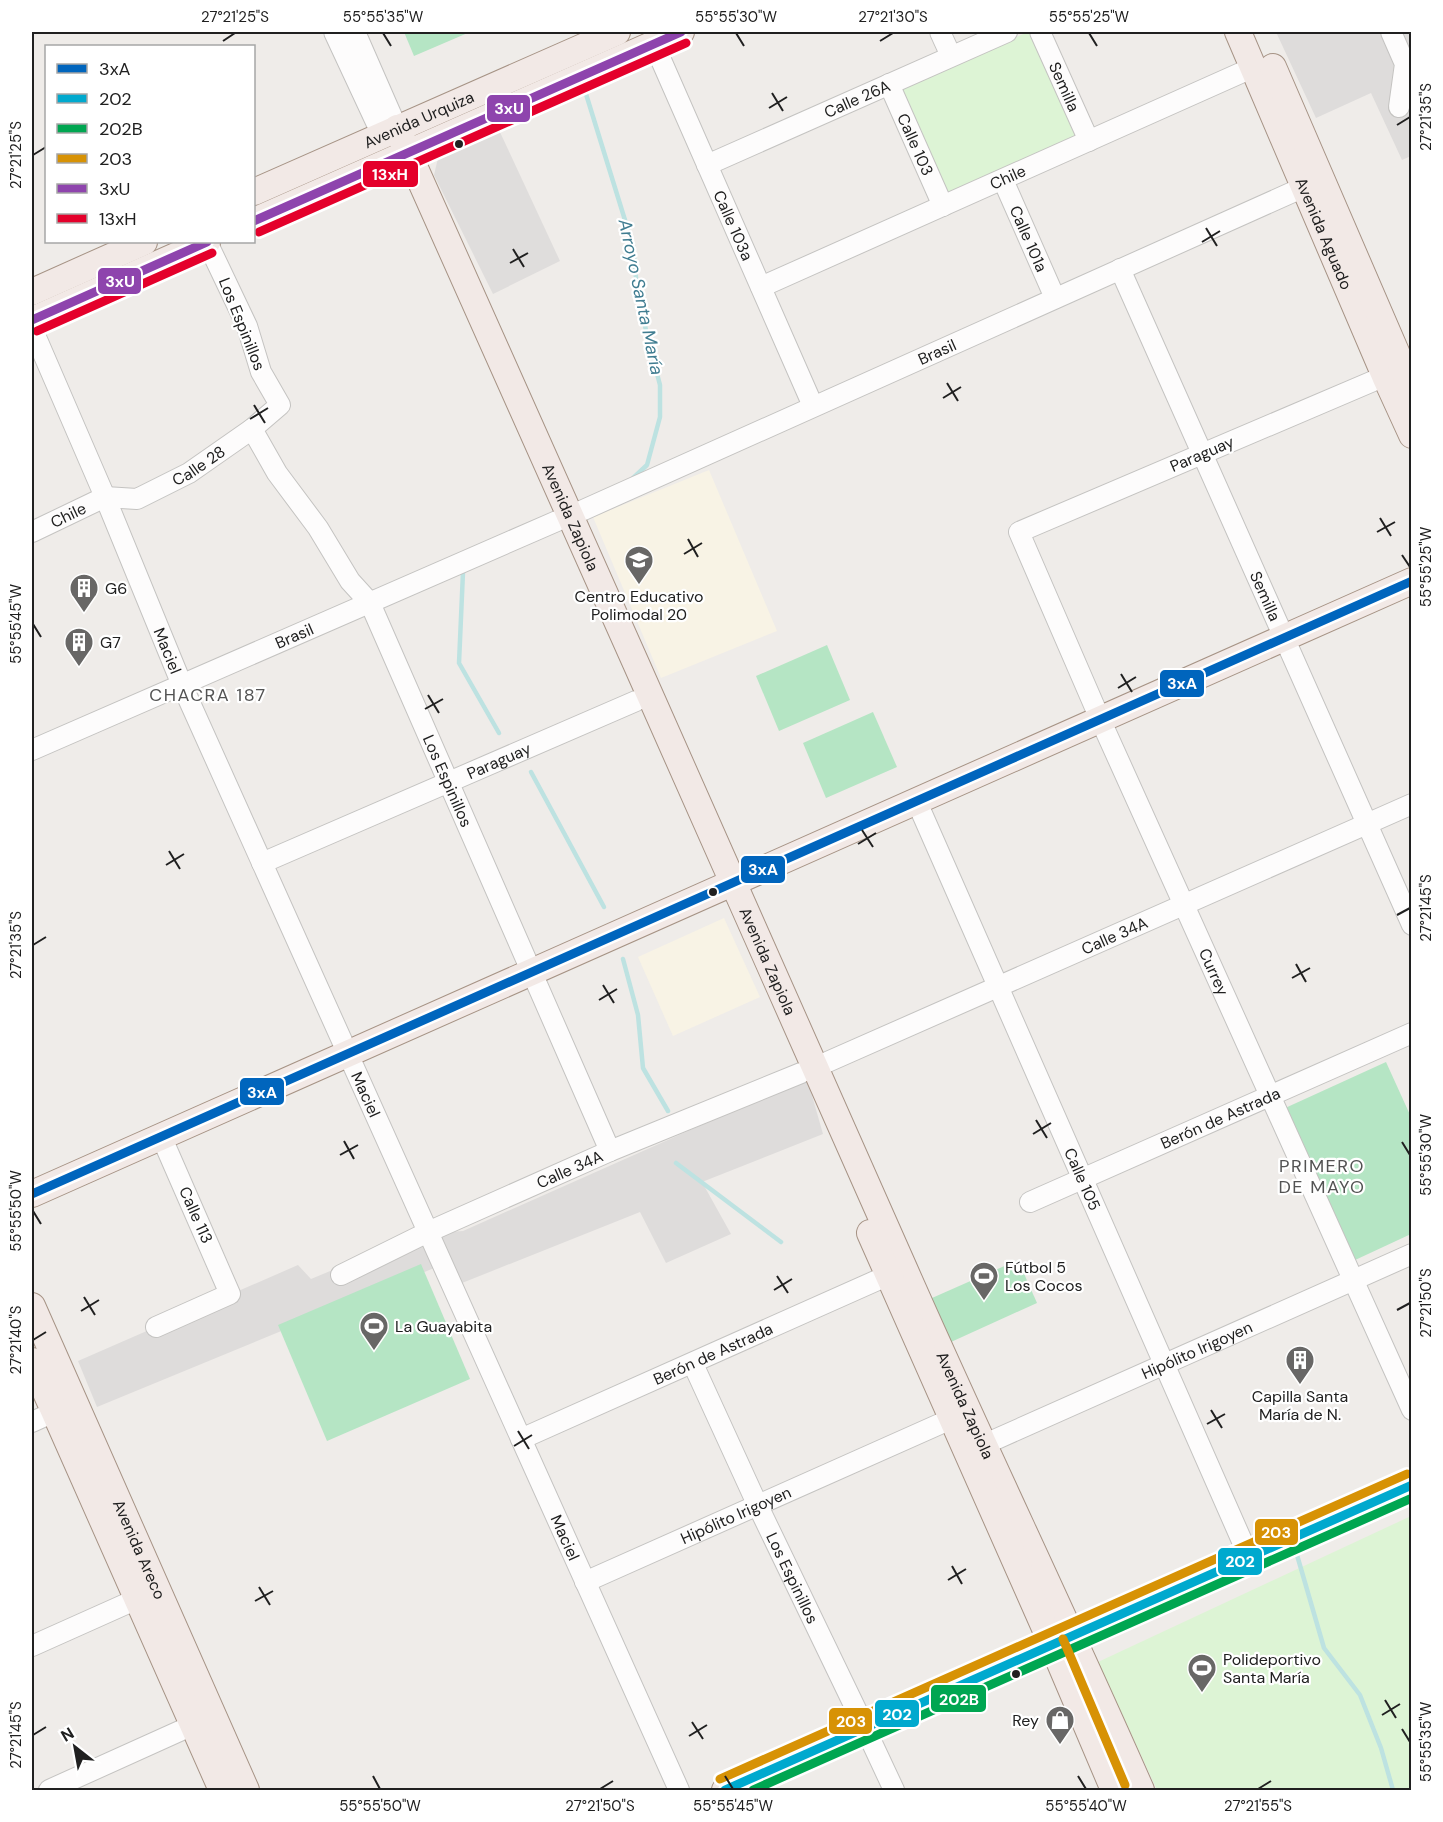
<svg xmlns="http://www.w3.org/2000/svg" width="1443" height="1822" font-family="'DM Sans',sans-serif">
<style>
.residential{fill:#dedcdb}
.education{fill:#f8f3e5}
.park{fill:#ddf4d5}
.pitch{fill:#b5e5c4}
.parking{fill:#dfdddc}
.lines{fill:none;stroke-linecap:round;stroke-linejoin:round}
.stream{stroke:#bde2e1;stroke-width:4.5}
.minor-casing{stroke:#c4c3c1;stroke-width:22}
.major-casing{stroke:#a69385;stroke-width:28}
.minor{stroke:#fdfcfc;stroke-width:20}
.major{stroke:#f2e9e6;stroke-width:26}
.bus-1-casing{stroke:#fff;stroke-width:14}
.bus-2-casing{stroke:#fff;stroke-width:14}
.bus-3-casing{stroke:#fff;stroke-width:14}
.bus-4-casing{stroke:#fff;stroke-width:14}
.bus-5-casing{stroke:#fff;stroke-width:14}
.bus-6-casing{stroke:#fff;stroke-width:14}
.bus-1{stroke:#0065bd;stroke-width:9}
.bus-2{stroke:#00a9ce;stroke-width:9}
.bus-3{stroke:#00a651;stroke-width:9}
.bus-4{stroke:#d79205;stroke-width:9}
.bus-5{stroke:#8e44ad;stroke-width:9}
.bus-6{stroke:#e4002b;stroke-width:9}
.ticks{fill:none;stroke:#202020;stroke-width:2}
.bus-dot{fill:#202020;stroke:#fff;stroke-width:2}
.labels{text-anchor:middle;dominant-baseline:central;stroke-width:4.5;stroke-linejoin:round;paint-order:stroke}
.street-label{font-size:16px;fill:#202020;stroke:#fff}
.poi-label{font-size:16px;fill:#202020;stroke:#fff;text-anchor:start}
.water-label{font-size:18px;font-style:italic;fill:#407d91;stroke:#fff}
.neighbourhood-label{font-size:18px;letter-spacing:1.5px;fill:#535353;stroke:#fff}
.line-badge{stroke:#fff;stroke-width:2}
.badge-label{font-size:16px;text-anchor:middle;font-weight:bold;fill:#fff}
.neatline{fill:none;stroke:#202020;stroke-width:2}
.ticks-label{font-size:15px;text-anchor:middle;fill:#202020}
</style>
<rect width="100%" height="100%" fill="#efece9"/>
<g class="residential">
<polygon points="1276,32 1411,32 1411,156 1402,160 1371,93 1316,118"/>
<polygon points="807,1078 823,1134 702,1182 731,1234 666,1263 640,1212 457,1285 439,1266 97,1407 78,1361 298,1265 311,1279 419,1234 463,1231"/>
</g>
<g class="education">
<polygon points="709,470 777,631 661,678 593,517"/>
<polygon points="724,918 760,997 673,1036 638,957"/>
</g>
<g class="park">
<polygon points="1028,32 1030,32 1077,138 946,196 899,88"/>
<polygon points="1411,1516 1411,1790 1157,1790 1098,1662"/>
</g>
<g class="pitch">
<polygon points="404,32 470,32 414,56"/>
<polygon points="827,645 850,700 779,731 756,676"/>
<polygon points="873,712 897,767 826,798 803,743"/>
<polygon points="1386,1062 1411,1117 1411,1234 1353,1261 1283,1109"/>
<polygon points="1018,1260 1037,1303 951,1342 932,1298"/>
<polygon points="421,1264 470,1379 327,1441 278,1325"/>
</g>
<polygon class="parking" points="499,130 560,261 493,294 434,175 438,158"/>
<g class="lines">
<g class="stream">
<polyline points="586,94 633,246 636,278 647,336 660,385 660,417 647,465 631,480"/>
<polyline points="463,572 459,663 499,733"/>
<polyline points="531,772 604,907"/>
<polyline points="623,959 638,1015 643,1068 668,1111"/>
<polyline points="676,1163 781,1242"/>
<polyline points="1297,1555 1324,1648 1360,1695 1381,1748 1393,1790"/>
</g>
<g class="minor-casing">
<g id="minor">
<polyline points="334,32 382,135"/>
<polyline points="355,32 397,128"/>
<polyline points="940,32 951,56"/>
<path id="s1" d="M1040 32 1089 141"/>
<polyline points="1391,32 1405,64 1399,107"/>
<path id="s2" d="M654 44 813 406"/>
<path id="s3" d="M889 84 943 206"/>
<path id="s4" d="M707 165 1007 32"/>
<path id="s5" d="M1003 180 1055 298"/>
<path id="s6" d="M1120 269 1412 925"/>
<path id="s7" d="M761 287 1254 67"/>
<path id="s8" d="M32 328 105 497 182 685 679 1790"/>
<path id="s9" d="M1385 376 1019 532 1100 719 1412 1410"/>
<path id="s10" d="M252 429 277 473 318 528 350 581 370 603 610 1151"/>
<path id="s11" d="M570 516 1304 187"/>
<path id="s12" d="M32 532 105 497 137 499 189 473 252 429 280 405 261 372 247 326 207 242"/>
<path id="s13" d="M32 750 557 521"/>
<path id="s14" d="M916 800 1249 1557"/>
<path id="s15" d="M262 863 636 701"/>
<path id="s16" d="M816 1067 1412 804"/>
<path id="s17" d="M1030 1202 1412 1033"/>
<path id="s18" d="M341 1275 428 1232 610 1151 801 1073"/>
<polyline points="156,1327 230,1294 161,1136"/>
<path id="s19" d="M693 1364 758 1506 865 1728 894 1790"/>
<polyline points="32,1422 54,1412"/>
<path id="s20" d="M521 1439 900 1270"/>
<path id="s21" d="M983 1445 1412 1254"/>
<path id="s22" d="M585 1582 951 1419"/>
<polyline points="32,1646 137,1599"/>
<polyline points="49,1790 193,1725"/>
</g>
</g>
<g class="major-casing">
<g id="major">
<path id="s23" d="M1238 32 1385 376 1412 435"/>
<polyline points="1273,67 1412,389"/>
<path id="s24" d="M397 128C567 507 735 886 903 1266 980 1441 1064 1615 1141 1790"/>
<path id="s25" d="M254 192 617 32"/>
<polyline points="254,221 681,32"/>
<polyline points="32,292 144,242"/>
<polyline points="32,320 207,242"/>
<polyline points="32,1194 1412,581"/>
<polyline points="870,1233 1052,1644 1114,1790"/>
<path id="s26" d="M32 1306 246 1790"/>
<polyline points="32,1361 222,1790"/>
<polyline points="725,1790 1412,1485"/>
</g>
</g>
<use href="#minor" class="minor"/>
<use href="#major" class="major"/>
<g class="bus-1-casing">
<polyline id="bus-1" points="32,1194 1412,581"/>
</g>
<g class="bus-2-casing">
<polyline id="bus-2" points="725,1790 1412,1485"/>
</g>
<g class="bus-3-casing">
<polyline id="bus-3" points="753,1790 1412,1498"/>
</g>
<g class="bus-4-casing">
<g id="bus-4">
<polyline points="1063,1639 1125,1785"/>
<polyline points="720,1779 1407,1474"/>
</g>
</g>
<g class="bus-5-casing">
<g id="bus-5">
<polyline points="254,221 681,32"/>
<polyline points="32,320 207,242"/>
</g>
</g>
<g class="bus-6-casing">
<g id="bus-6">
<polyline points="259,232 686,43"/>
<polyline points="37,331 212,253"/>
</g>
</g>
<use href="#bus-1" class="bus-1"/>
<use href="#bus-2" class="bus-2"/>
<use href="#bus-3" class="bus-3"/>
<use href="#bus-4" class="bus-4"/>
<use href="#bus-5" class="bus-5"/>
<use href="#bus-6" class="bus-6"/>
</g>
<path class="ticks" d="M383 33 391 46M736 33 744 46M1089 33 1097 46M223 41 235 33M880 41 893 33M772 93 783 111M769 108 787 97M1397 125 1410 117M33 155 46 147M1206 228 1217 246M1202 242 1220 231M513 249 524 267M510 263 528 253M947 383 958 401M943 398 961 387M254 405 265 423M250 419 268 408M1380 518 1391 536M1377 532 1395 522M688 539 698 557M684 554 702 543M1402 555 1410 567M33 624 41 637M1121 674 1132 692M1118 688 1136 677M428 695 439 713M425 709 443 699M862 830 873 847M858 844 876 833M169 851 180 869M166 865 184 854M1397 915 1410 908M33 945 46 937M1296 964 1306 982M1292 978 1310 968M603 985 614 1003M599 1000 617 989M1036 1120 1047 1138M1033 1134 1051 1123M344 1141 354 1159M1402 1142 1410 1155M340 1155 358 1145M33 1211 41 1224M777 1276 788 1293M774 1290 792 1279M84 1297 95 1315M1397 1310 1410 1303M81 1311 99 1300M33 1340 46 1332M1211 1410 1222 1428M1207 1424 1225 1414M518 1431 529 1449M514 1446 532 1435M952 1566 962 1584M948 1580 966 1569M259 1587 270 1605M255 1601 273 1591M1385 1700 1396 1718M1382 1715 1400 1704M692 1722 703 1739M1402 1729 1410 1742M33 1735 46 1727M689 1736 707 1725M373 1776 380 1789M725 1776 733 1789M1078 1776 1086 1789M600 1789 613 1781M1258 1789 1271 1781"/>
<defs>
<g id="school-pin" transform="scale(1.5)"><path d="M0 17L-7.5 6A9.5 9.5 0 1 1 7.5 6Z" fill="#686766" stroke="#fff"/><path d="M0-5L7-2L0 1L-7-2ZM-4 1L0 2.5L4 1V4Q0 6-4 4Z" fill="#fff"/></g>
<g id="building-pin" transform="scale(1.5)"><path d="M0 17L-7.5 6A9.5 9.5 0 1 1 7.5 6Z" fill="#686766" stroke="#fff"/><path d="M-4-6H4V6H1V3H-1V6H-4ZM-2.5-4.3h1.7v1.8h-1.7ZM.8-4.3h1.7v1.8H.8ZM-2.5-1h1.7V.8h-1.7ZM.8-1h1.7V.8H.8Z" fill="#fff"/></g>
<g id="stadium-pin" transform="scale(1.5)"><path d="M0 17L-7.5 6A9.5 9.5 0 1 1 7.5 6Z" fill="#686766" stroke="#fff"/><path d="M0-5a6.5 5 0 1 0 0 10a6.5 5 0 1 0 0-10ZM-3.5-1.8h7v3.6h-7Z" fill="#fff"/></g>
<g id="shop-pin" transform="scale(1.5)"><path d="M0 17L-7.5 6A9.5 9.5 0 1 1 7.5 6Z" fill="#686766" stroke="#fff"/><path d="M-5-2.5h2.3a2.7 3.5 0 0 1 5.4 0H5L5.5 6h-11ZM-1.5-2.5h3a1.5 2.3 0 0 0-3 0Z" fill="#fff"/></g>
</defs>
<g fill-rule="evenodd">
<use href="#school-pin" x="639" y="560"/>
<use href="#building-pin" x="84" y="588"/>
<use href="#building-pin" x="79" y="642"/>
<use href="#stadium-pin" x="984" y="1276"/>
<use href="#stadium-pin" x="374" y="1326"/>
<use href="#building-pin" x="1300" y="1360"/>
<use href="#stadium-pin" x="1202" y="1668"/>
<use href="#shop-pin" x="1060" y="1720"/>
</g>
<g class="bus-dot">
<circle cx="459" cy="144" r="5"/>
<circle cx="713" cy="892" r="5"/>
<circle cx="1016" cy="1674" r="5"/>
</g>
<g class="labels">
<g class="street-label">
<text stroke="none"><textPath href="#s1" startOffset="60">Semilla</textPath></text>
<text stroke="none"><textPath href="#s4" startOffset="164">Calle 26A</textPath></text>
<text stroke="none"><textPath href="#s25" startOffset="180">Avenida Urquiza</textPath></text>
<text stroke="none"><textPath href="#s3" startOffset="66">Calle 103</textPath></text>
<text stroke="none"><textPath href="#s7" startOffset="270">Chile</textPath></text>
<text stroke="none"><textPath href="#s2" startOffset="198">Calle 103a</textPath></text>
<text stroke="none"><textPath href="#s23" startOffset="219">Avenida Aguado</textPath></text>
<text stroke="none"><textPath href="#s5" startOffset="64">Calle 101a</textPath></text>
<text transform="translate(242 324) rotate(68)">Los Espinillos</text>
<text stroke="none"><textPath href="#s11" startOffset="402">Brasil</textPath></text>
<text transform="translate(1202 454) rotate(-23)">Paraguay</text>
<text stroke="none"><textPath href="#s12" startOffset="183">Calle 28</textPath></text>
<text stroke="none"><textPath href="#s12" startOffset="40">Chile</textPath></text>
<text stroke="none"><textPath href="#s24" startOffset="426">Avenida Zapiola</textPath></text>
<text stroke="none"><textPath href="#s6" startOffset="358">Semilla</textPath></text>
<text stroke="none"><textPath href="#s13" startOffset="286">Brasil</textPath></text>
<text stroke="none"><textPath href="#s8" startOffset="350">Maciel</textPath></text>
<text stroke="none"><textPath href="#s15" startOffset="258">Paraguay</textPath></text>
<text stroke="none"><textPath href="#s10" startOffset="405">Los Espinillos</textPath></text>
<text stroke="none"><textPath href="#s16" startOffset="326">Calle 34A</textPath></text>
<text stroke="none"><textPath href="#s24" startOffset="912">Avenida Zapiola</textPath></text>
<text stroke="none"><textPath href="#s9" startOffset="879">Currey</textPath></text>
<text stroke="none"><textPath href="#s8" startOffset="836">Maciel</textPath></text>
<text stroke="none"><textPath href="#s17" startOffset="208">Berón de Astrada</textPath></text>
<text stroke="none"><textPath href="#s18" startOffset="252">Calle 34A</textPath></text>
<text stroke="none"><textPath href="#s14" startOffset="414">Calle 105</textPath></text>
<text transform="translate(196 1215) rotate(66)">Calle 113</text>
<text stroke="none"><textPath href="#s21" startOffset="234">Hipólito Irigoyen</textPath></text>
<text stroke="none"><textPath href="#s20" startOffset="210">Berón de Astrada</textPath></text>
<text stroke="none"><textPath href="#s24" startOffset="1398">Avenida Zapiola</textPath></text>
<text stroke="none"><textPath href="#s22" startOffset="165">Hipólito Irigoyen</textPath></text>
<text stroke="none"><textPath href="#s8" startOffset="1322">Maciel</textPath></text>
<text stroke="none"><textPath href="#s26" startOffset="266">Avenida Areco</textPath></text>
<text stroke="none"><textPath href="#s19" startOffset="236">Los Espinillos</textPath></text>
</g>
<g class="poi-label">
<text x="105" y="588">G6</text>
<text x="639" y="596" text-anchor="middle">Centro Educativo<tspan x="639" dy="18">Polimodal 20</tspan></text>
<text x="100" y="642">G7</text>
<text x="1005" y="1267">Fútbol 5<tspan x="1005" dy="18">Los Cocos</tspan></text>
<text x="395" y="1326">La Guayabita</text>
<text x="1300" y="1396" text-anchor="middle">Capilla Santa<tspan x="1300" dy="18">María de N.</tspan></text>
<text x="1223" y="1659">Polideportivo<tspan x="1223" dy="18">Santa María</tspan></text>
<text x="1039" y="1720" text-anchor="end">Rey</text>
</g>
<g class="water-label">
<text transform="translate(641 297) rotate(78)">Arroyo Santa María</text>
</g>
<g class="neighbourhood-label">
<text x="208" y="695">CHACRA 187</text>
<text x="1322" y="1166">PRIMERO<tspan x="1322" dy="21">DE MAYO</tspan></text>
</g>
</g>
<g class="line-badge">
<rect x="486" y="94" width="45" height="29" rx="6" fill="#8e44ad"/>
<rect x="362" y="160" width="57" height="28" rx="6" fill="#e4002b"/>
<rect x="97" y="267" width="45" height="28" rx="6" fill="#8e44ad"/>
<rect x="1159" y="669" width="46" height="29" rx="6" fill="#0065bd"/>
<rect x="740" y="855" width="46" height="29" rx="6" fill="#0065bd"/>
<rect x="239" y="1077" width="46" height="29" rx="6" fill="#0065bd"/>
<rect x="1254" y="1518" width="45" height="28" rx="6" fill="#d79205"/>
<rect x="1217" y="1547" width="46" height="29" rx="6" fill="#00a9ce"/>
<rect x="930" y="1684" width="57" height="29" rx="6" fill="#00a651"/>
<rect x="874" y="1699" width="46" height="29" rx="6" fill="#00a9ce"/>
<rect x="828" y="1707" width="45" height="28" rx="6" fill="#d79205"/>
</g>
<g class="badge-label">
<text x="509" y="114">3xU</text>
<text x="390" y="180">13xH</text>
<text x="120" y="287">3xU</text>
<text x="1182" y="689">3xA</text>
<text x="763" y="875">3xA</text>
<text x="262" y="1098">3xA</text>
<text x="1276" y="1538">203</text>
<text x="1240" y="1567">202</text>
<text x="959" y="1705">202B</text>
<text x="897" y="1720">202</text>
<text x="851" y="1727">203</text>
</g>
<rect width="1443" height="1822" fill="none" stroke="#ffffff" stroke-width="66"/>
<rect x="45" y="45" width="210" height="198" fill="#ffffff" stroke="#a6a6a6" stroke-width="1.5"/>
<rect x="57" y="64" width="30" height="9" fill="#0065bd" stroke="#a6a6a6" stroke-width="1.5"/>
<text x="99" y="75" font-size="18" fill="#202020">3xA</text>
<rect x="57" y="94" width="30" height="9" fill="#00a9ce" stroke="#a6a6a6" stroke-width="1.5"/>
<text x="99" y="105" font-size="18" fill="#202020">202</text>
<rect x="57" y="124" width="30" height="9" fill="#00a651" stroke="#a6a6a6" stroke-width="1.5"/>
<text x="99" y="135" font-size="18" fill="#202020">202B</text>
<rect x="57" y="154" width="30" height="9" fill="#d79205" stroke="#a6a6a6" stroke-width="1.5"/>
<text x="99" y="165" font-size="18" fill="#202020">203</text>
<rect x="57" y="184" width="30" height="9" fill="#8e44ad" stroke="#a6a6a6" stroke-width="1.5"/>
<text x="99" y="195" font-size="18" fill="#202020">3xU</text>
<rect x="57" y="214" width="30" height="9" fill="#e4002b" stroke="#a6a6a6" stroke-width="1.5"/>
<text x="99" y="225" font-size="18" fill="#202020">13xH</text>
<g transform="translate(75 1747) rotate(329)" stroke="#ffffff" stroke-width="4.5" paint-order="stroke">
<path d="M0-4.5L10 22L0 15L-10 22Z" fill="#202020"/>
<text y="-9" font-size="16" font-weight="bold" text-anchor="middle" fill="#202020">N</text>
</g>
<rect x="33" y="33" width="1377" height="1756" class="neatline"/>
<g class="ticks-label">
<text x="235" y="22">27°21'25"S</text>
<text x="383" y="22">55°55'35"W</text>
<text x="736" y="22">55°55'30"W</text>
<text x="893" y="22">27°21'30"S</text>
<text x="1089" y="22">55°55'25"W</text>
<text transform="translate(1426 117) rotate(-90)" y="5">27°21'35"S</text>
<text transform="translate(16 155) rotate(-90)" y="5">27°21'25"S</text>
<text transform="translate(1426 567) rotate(-90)" y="5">55°55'25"W</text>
<text transform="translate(16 624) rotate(-90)" y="5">55°55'45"W</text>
<text transform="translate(1426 908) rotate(-90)" y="5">27°21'45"S</text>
<text transform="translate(16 945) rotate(-90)" y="5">27°21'35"S</text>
<text transform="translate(1426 1155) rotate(-90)" y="5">55°55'30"W</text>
<text transform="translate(16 1211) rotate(-90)" y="5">55°55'50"W</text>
<text transform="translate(1426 1303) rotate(-90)" y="5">27°21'50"S</text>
<text transform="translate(16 1340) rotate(-90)" y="5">27°21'40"S</text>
<text transform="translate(16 1735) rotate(-90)" y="5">27°21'45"S</text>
<text transform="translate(1426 1742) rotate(-90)" y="5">55°55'35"W</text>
<text x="380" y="1811">55°55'50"W</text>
<text x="600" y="1811">27°21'50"S</text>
<text x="733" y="1811">55°55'45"W</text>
<text x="1086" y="1811">55°55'40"W</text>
<text x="1258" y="1811">27°21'55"S</text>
</g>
</svg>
